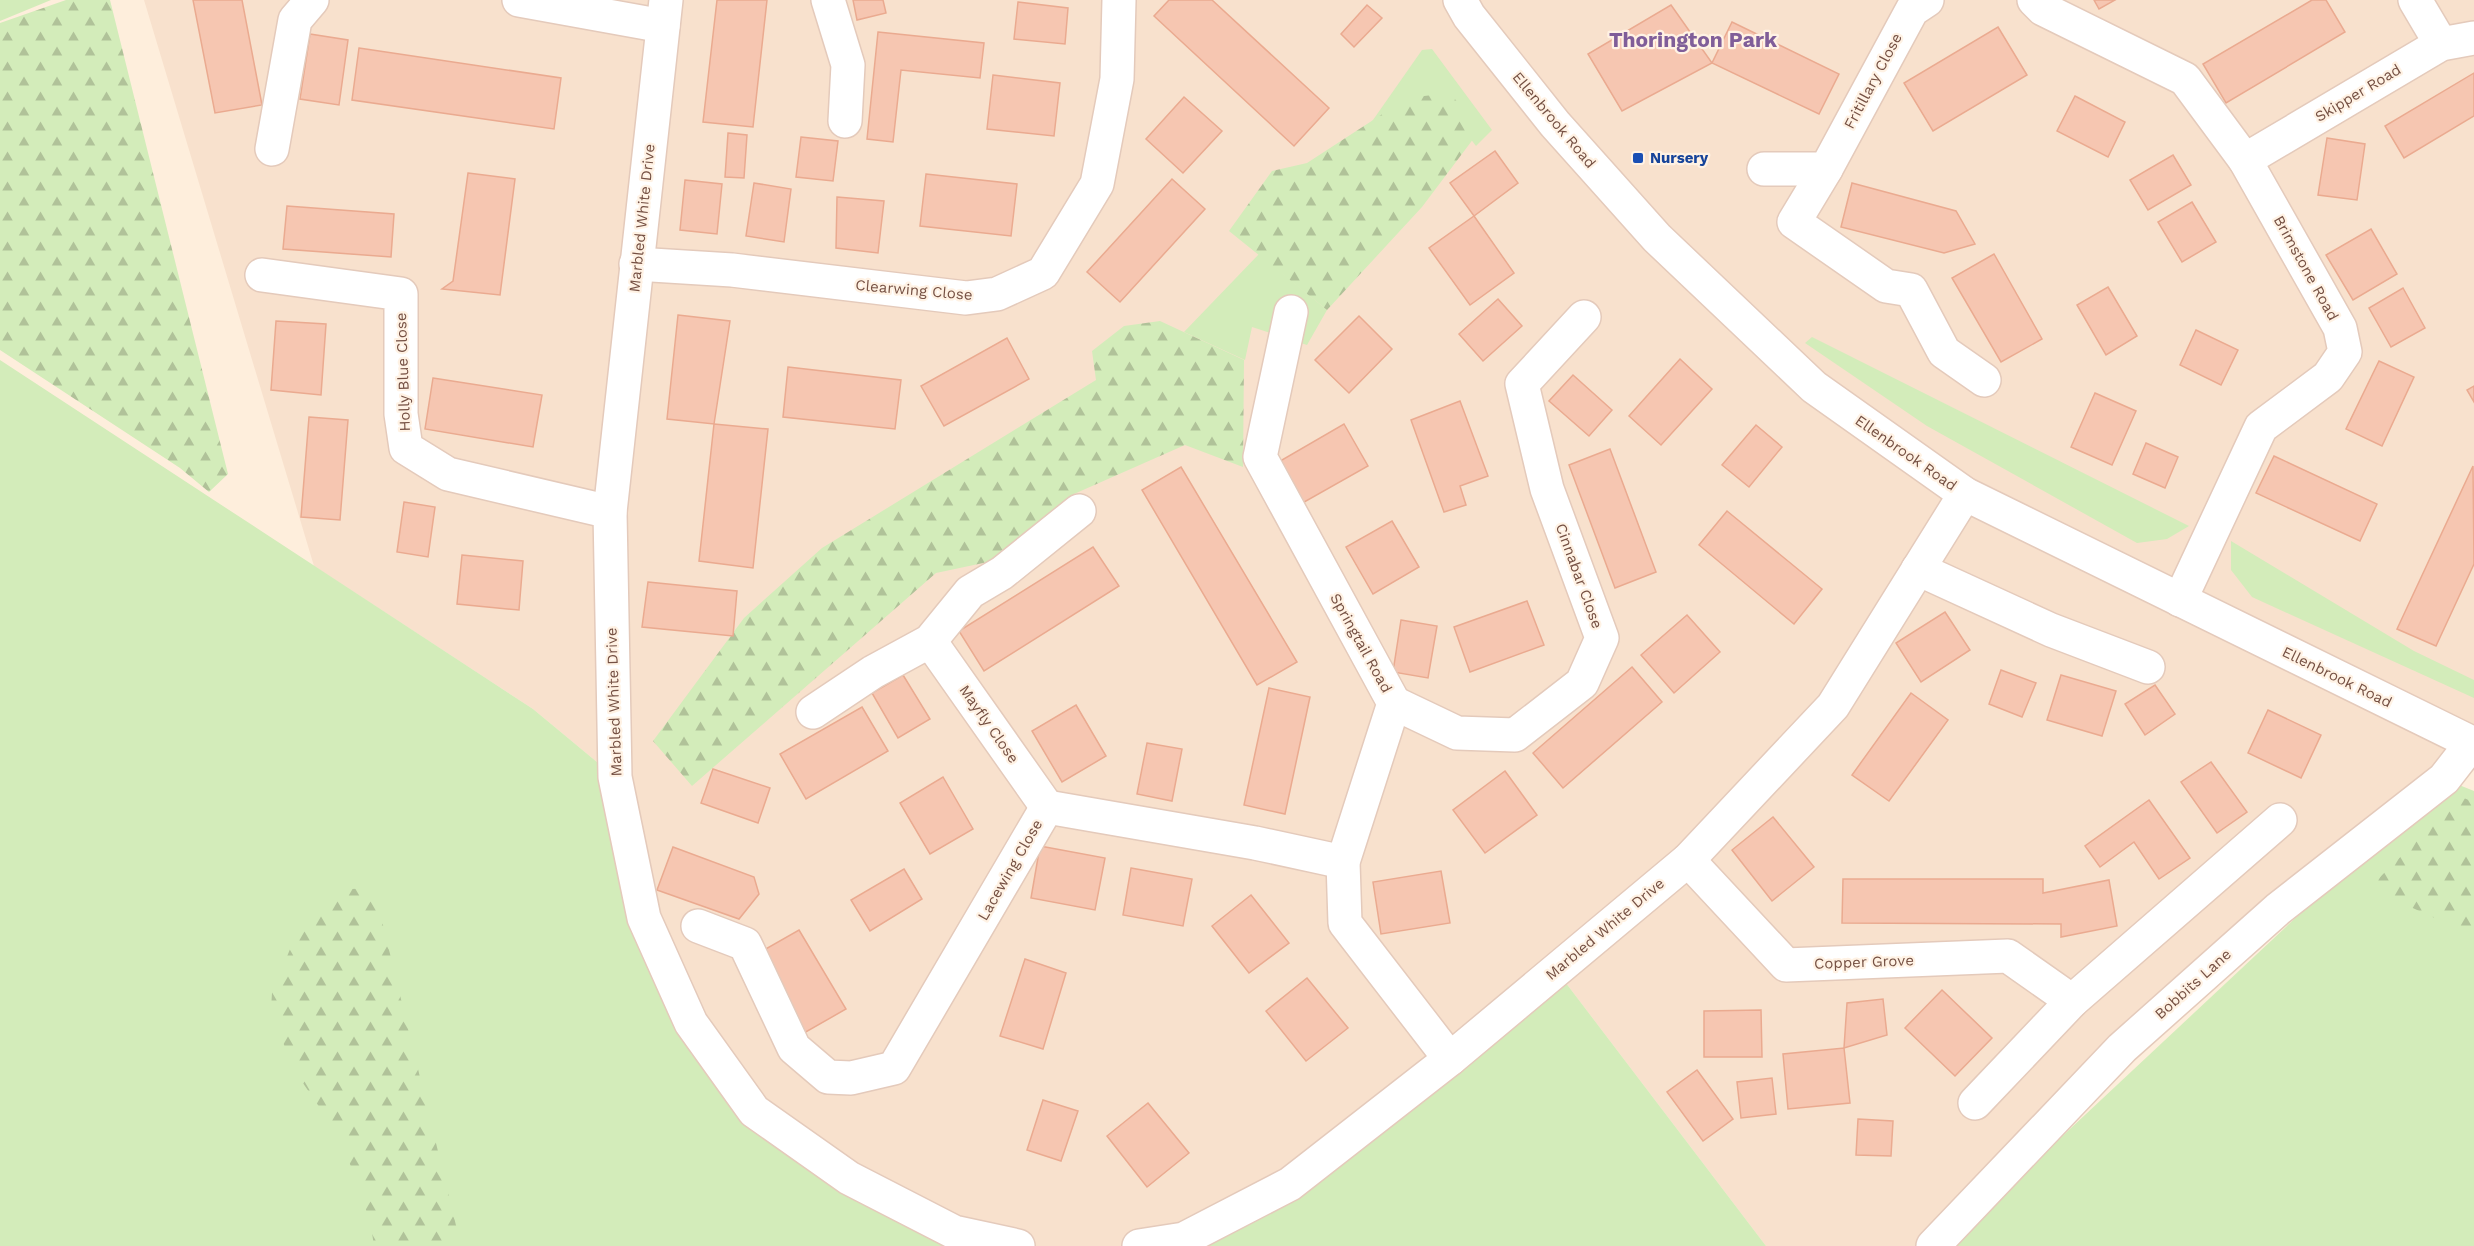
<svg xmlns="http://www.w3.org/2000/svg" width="2474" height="1246" font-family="'Work Sans',sans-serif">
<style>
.residential{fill:#f8e1cd}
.green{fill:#d3ecba}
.forest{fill:url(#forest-firs)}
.building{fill:#f6c6b1;stroke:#eaaa90;stroke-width:1.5}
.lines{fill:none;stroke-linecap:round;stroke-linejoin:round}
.minor-casing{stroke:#e4cabb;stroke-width:36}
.minor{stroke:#fff;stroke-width:33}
.transit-dot{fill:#1a4fb4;stroke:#fff2e4;stroke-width:2}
.labels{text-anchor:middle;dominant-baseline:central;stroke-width:4.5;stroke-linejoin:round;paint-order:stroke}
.street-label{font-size:15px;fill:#755043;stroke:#fff2e4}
.transit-label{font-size:15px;font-weight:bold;fill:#164399;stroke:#fff2e4;text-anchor:start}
.district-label{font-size:21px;font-weight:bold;fill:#805e99;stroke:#fff2e4}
</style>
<defs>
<pattern id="forest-firs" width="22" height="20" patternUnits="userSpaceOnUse" patternTransform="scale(1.5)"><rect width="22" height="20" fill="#d3ecba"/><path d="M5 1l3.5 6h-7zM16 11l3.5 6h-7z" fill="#b0c299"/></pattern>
</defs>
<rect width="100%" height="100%" fill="#feeedc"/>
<polygon class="residential" points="144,0 2474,0 2474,738 2278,909 1933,1246 1766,1246 1556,970 1290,1184 1139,1246 1018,1246 954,1232 754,1111 691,1023 615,777 533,709 314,566"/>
<g class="green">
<polygon points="0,0 51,0 0,21"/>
<polygon points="1432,49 1492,130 1476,146 1457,121 1366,130 1422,50"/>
<polygon points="1259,254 1327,310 1307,345 1252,327 1245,360 1184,332"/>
<polygon points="1812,337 2189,526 2167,539 2137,543 1927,426 1805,343"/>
<polygon points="0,360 533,709 615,777 644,918 754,1111 849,1178 1018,1246 0,1246"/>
<polygon points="2231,541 2414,651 2474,680 2474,698 2252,597 2231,570"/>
<polygon points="2444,779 2474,791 2474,1246 1945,1246"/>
<polygon points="1556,970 1766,1246 1139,1246 1290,1184"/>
</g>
<g class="forest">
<polygon points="66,0 110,0 228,474 209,492 180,468 0,350 0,23"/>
<polygon points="1450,93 1480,130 1422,207 1327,310 1229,231 1272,171 1307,163 1407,98"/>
<polygon points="1160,321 1244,360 1243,467 1185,445 1074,494 1042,528 988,562 936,573 692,786 653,741 744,618 822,548 1096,380 1092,351 1124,326"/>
<polygon points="2461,797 2474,802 2474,936 2369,888"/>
<polygon points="374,888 461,1246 374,1246 371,1226 356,1178 335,1130 292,1067 271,1009 272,993 302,920 321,901 351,889"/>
</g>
<g class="building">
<polygon points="193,0 242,0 262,105 215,113"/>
<polygon points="717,0 767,0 753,127 703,122"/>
<polygon points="853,0 883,0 886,13 857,20"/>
<polygon points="1169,0 1212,0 1329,108 1294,146 1154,16"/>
<polygon points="2094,0 2115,0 2099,9"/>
<polygon points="2312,0 2326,0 2345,32 2226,103 2203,64"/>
<polygon points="1018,2 1068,8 1065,44 1014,39"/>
<polygon points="1367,5 1382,18 1354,47 1341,34"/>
<polygon points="1671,5 1712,63 1622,111 1588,54"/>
<polygon points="1732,22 1839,74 1819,114 1712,63"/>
<polygon points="1998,27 2027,75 1933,131 1904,83"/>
<polygon points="878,32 984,43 980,78 901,70 893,142 867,139"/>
<polygon points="310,34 348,40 339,105 300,99"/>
<polygon points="359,48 561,78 554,129 352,100"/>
<polygon points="2474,73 2474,116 2404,158 2385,126"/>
<polygon points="993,75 1060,83 1054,136 987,129"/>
<polygon points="2075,96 2125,122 2108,157 2057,131"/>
<polygon points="1184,97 1222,131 1183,173 1146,139"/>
<polygon points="728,133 747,135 744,178 725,177"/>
<polygon points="801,137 838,141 833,181 796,177"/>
<polygon points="2327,138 2365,144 2357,200 2318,195"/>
<polygon points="1495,151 1518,183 1474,216 1450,183"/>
<polygon points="2173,155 2191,185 2148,210 2130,180"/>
<polygon points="468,173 515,179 500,295 442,289 453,281"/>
<polygon points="926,174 1017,184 1011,236 920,226"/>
<polygon points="1172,179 1205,209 1120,302 1087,272"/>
<polygon points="685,180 722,184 717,234 680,230"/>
<polygon points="754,183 791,189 784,242 746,236"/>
<polygon points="1852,183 1956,211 1975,244 1944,253 1841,227"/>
<polygon points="837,197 884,201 878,253 836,248"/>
<polygon points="2192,202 2216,242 2182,262 2158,222"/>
<polygon points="287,206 394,214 391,257 283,249"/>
<polygon points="1474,216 1514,273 1470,305 1429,248"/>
<polygon points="2371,229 2397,274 2353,300 2326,255"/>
<polygon points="1994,254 2042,339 2001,362 1952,278"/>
<polygon points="2108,287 2137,336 2106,355 2077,305"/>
<polygon points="2403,288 2425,328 2391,347 2369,308"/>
<polygon points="1498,299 1522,326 1483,361 1459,334"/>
<polygon points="678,315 730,321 714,424 667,419"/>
<polygon points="1359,316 1392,349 1349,393 1315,360"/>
<polygon points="276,321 326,324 321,395 271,390"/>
<polygon points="2196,330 2238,350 2221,385 2180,365"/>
<polygon points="1007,338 1029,379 944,426 921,386"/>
<polygon points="1680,359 1712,389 1661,445 1629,416"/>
<polygon points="2379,361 2414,377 2382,446 2346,429"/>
<polygon points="788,367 901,380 895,429 783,417"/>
<polygon points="1573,375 1612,410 1589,436 1549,401"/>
<polygon points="433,378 542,395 533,447 425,429"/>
<polygon points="2474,386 2474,402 2467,390"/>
<polygon points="2095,393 2136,411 2112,465 2071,447"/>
<polygon points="1460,401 1488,476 1460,486 1466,505 1444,512 1411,420"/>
<polygon points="309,417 348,420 340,520 301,517"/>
<polygon points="714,424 768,429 753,568 699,561"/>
<polygon points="1344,424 1368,466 1299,505 1275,464"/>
<polygon points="1756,425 1782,447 1749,487 1722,465"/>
<polygon points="2146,443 2178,457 2165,488 2133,474"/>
<polygon points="1610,449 1656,572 1615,588 1569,465"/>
<polygon points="2274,456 2377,504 2360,541 2256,493"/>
<polygon points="2473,466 2474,564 2436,646 2397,629"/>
<polygon points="1181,467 1297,662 1257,685 1142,490"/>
<polygon points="404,502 435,507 428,557 397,552"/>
<polygon points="1727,511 1822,589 1794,624 1699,545"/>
<polygon points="1392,521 1419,567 1373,594 1346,547"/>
<polygon points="1093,547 1119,586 984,671 959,631"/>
<polygon points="462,555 523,561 519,610 457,604"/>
<polygon points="648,582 737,591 733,636 642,627"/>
<polygon points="1527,601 1544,645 1470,672 1454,627"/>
<polygon points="1945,612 1970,650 1921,682 1896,643"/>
<polygon points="1687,615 1720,652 1674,693 1641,655"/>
<polygon points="1401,620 1437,626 1428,678 1393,672"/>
<polygon points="1632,667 1662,702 1563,788 1533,753"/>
<polygon points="2001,670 2036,683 2022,717 1989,704"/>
<polygon points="903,675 930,719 898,738 872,693"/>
<polygon points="2061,675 2116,691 2102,736 2047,720"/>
<polygon points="2155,685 2175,714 2145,735 2125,704"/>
<polygon points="1269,688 1310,697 1285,814 1244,805"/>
<polygon points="1911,693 1948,720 1889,801 1852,775"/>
<polygon points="1076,705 1106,756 1062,782 1032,731"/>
<polygon points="862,707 888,751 806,799 780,754"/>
<polygon points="2268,710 2321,735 2301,778 2248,753"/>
<polygon points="1147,743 1182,749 1172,801 1137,794"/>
<polygon points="2211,762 2247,812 2217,833 2181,782"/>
<polygon points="713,769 770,788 758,823 701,803"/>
<polygon points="1505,771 1537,815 1485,853 1453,810"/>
<polygon points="943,777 973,829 930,854 900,803"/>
<polygon points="2149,800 2190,858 2159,879 2134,842 2100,867 2085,846"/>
<polygon points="1773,817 1814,867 1772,901 1732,850"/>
<polygon points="1040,846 1105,858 1095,910 1031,898"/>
<polygon points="673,847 754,877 759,894 739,919 657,890"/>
<polygon points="1131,868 1192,879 1183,926 1123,915"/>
<polygon points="904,869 922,899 870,931 851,900"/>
<polygon points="1441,871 1450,923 1381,934 1373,882"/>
<polygon points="1843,879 2043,879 2043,893 2109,880 2117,926 2061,937 2061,924 1842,923"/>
<polygon points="1251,895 1289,943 1249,973 1212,926"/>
<polygon points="799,930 846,1009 804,1033 757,954"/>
<polygon points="1025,959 1066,973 1043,1049 1000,1036"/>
<polygon points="1307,978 1348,1028 1306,1061 1266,1011"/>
<polygon points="1942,990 1992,1038 1955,1076 1905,1028"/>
<polygon points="1883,999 1887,1035 1844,1048 1847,1003"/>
<polygon points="1761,1010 1762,1057 1704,1057 1704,1011"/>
<polygon points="1844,1048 1850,1103 1788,1109 1783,1054"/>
<polygon points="1697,1070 1733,1119 1703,1141 1667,1092"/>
<polygon points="1772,1078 1776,1114 1741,1118 1737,1082"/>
<polygon points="1043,1100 1078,1111 1061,1161 1027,1150"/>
<polygon points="1148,1103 1189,1153 1147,1187 1107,1136"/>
<polygon points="1858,1119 1893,1121 1891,1156 1856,1155"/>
</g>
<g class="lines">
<g class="minor-casing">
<g id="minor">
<polyline points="519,0 663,26"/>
<polyline points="666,0 610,512 615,777 644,918 691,1023 754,1111 849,1178 954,1232 1018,1246"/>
<polyline points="828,0 848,65 845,121"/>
<polyline points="1460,0 1469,16 1555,124 1657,238 1814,387 1965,494 2474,744"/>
<polyline points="2034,0 2043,9 2185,79 2245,160 2340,328 2345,352 2328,377 2261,427 2180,600"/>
<polyline points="2415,0 2441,44"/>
<polyline points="272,149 295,20 312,0"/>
<polyline points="2245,160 2441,44 2474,38"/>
<polyline points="1764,169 1826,169 1912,10 1927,0"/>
<polyline points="1826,169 1794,222 1886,286 1911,290 1944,352 1984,380"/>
<polyline points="636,264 732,270 966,298 997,294 1043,273 1097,184 1117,79 1119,0"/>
<polyline points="262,275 401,294 401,414 406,448 448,474 610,512"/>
<polyline points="1291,312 1260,457 1394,703 1343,862 1345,923 1450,1059"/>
<polyline points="1918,569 2051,630 2148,667"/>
<polyline points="930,641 1047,807"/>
<polyline points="1394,703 1457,733 1515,735 1582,683 1602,638 1547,489 1522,384 1584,317"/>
<polyline points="813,712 873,672 930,641 970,592 1002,573 1079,511"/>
<polyline points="1688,860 1786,965 2008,956 2072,1001"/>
<polyline points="698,926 745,944 794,1048 828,1077 851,1078 894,1068 1047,807 1255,843 1343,862"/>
<polyline points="1975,1103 2072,1001 2280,820"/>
<polyline points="1139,1246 1184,1239 1290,1184 1450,1059 1688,860 1833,706 1965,494"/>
<polyline points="1933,1246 2122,1048 2278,909 2444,779 2472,743"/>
</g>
</g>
<use href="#minor" class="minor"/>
</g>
<rect class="transit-dot" x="1632" y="152" width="12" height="12" rx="3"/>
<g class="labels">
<g class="street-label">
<text transform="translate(1873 81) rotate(-62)">Fritillary Close</text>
<text transform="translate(2358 93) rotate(-31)">Skipper Road</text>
<text transform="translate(1554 120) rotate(50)">Ellenbrook Road</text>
<text transform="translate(642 218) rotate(-84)">Marbled White Drive</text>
<text transform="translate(2306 268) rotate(61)">Brimstone Road</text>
<text transform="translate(914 290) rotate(5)">Clearwing Close</text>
<text transform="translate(403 372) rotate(-92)">Holly Blue Close</text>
<text transform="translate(1906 453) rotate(35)">Ellenbrook Road</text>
<text transform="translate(1579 576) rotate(70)">Cinnabar Close</text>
<text transform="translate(1361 643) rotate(61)">Springtail Road</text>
<text transform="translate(2337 677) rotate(26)">Ellenbrook Road</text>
<text transform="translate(614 702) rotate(-92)">Marbled White Drive</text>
<text transform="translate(989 724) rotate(55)">Mayfly Close</text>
<text transform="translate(1010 870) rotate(-60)">Lacewing Close</text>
<text transform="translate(1605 929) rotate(-40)">Marbled White Drive</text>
<text transform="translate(1864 962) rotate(-2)">Copper Grove</text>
<text transform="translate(2193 984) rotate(-42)">Bobbits Lane</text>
</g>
<g class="transit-label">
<text x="1650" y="158">Nursery</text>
</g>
<g class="district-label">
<text x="1693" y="39">Thorington Park</text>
</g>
</g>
</svg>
